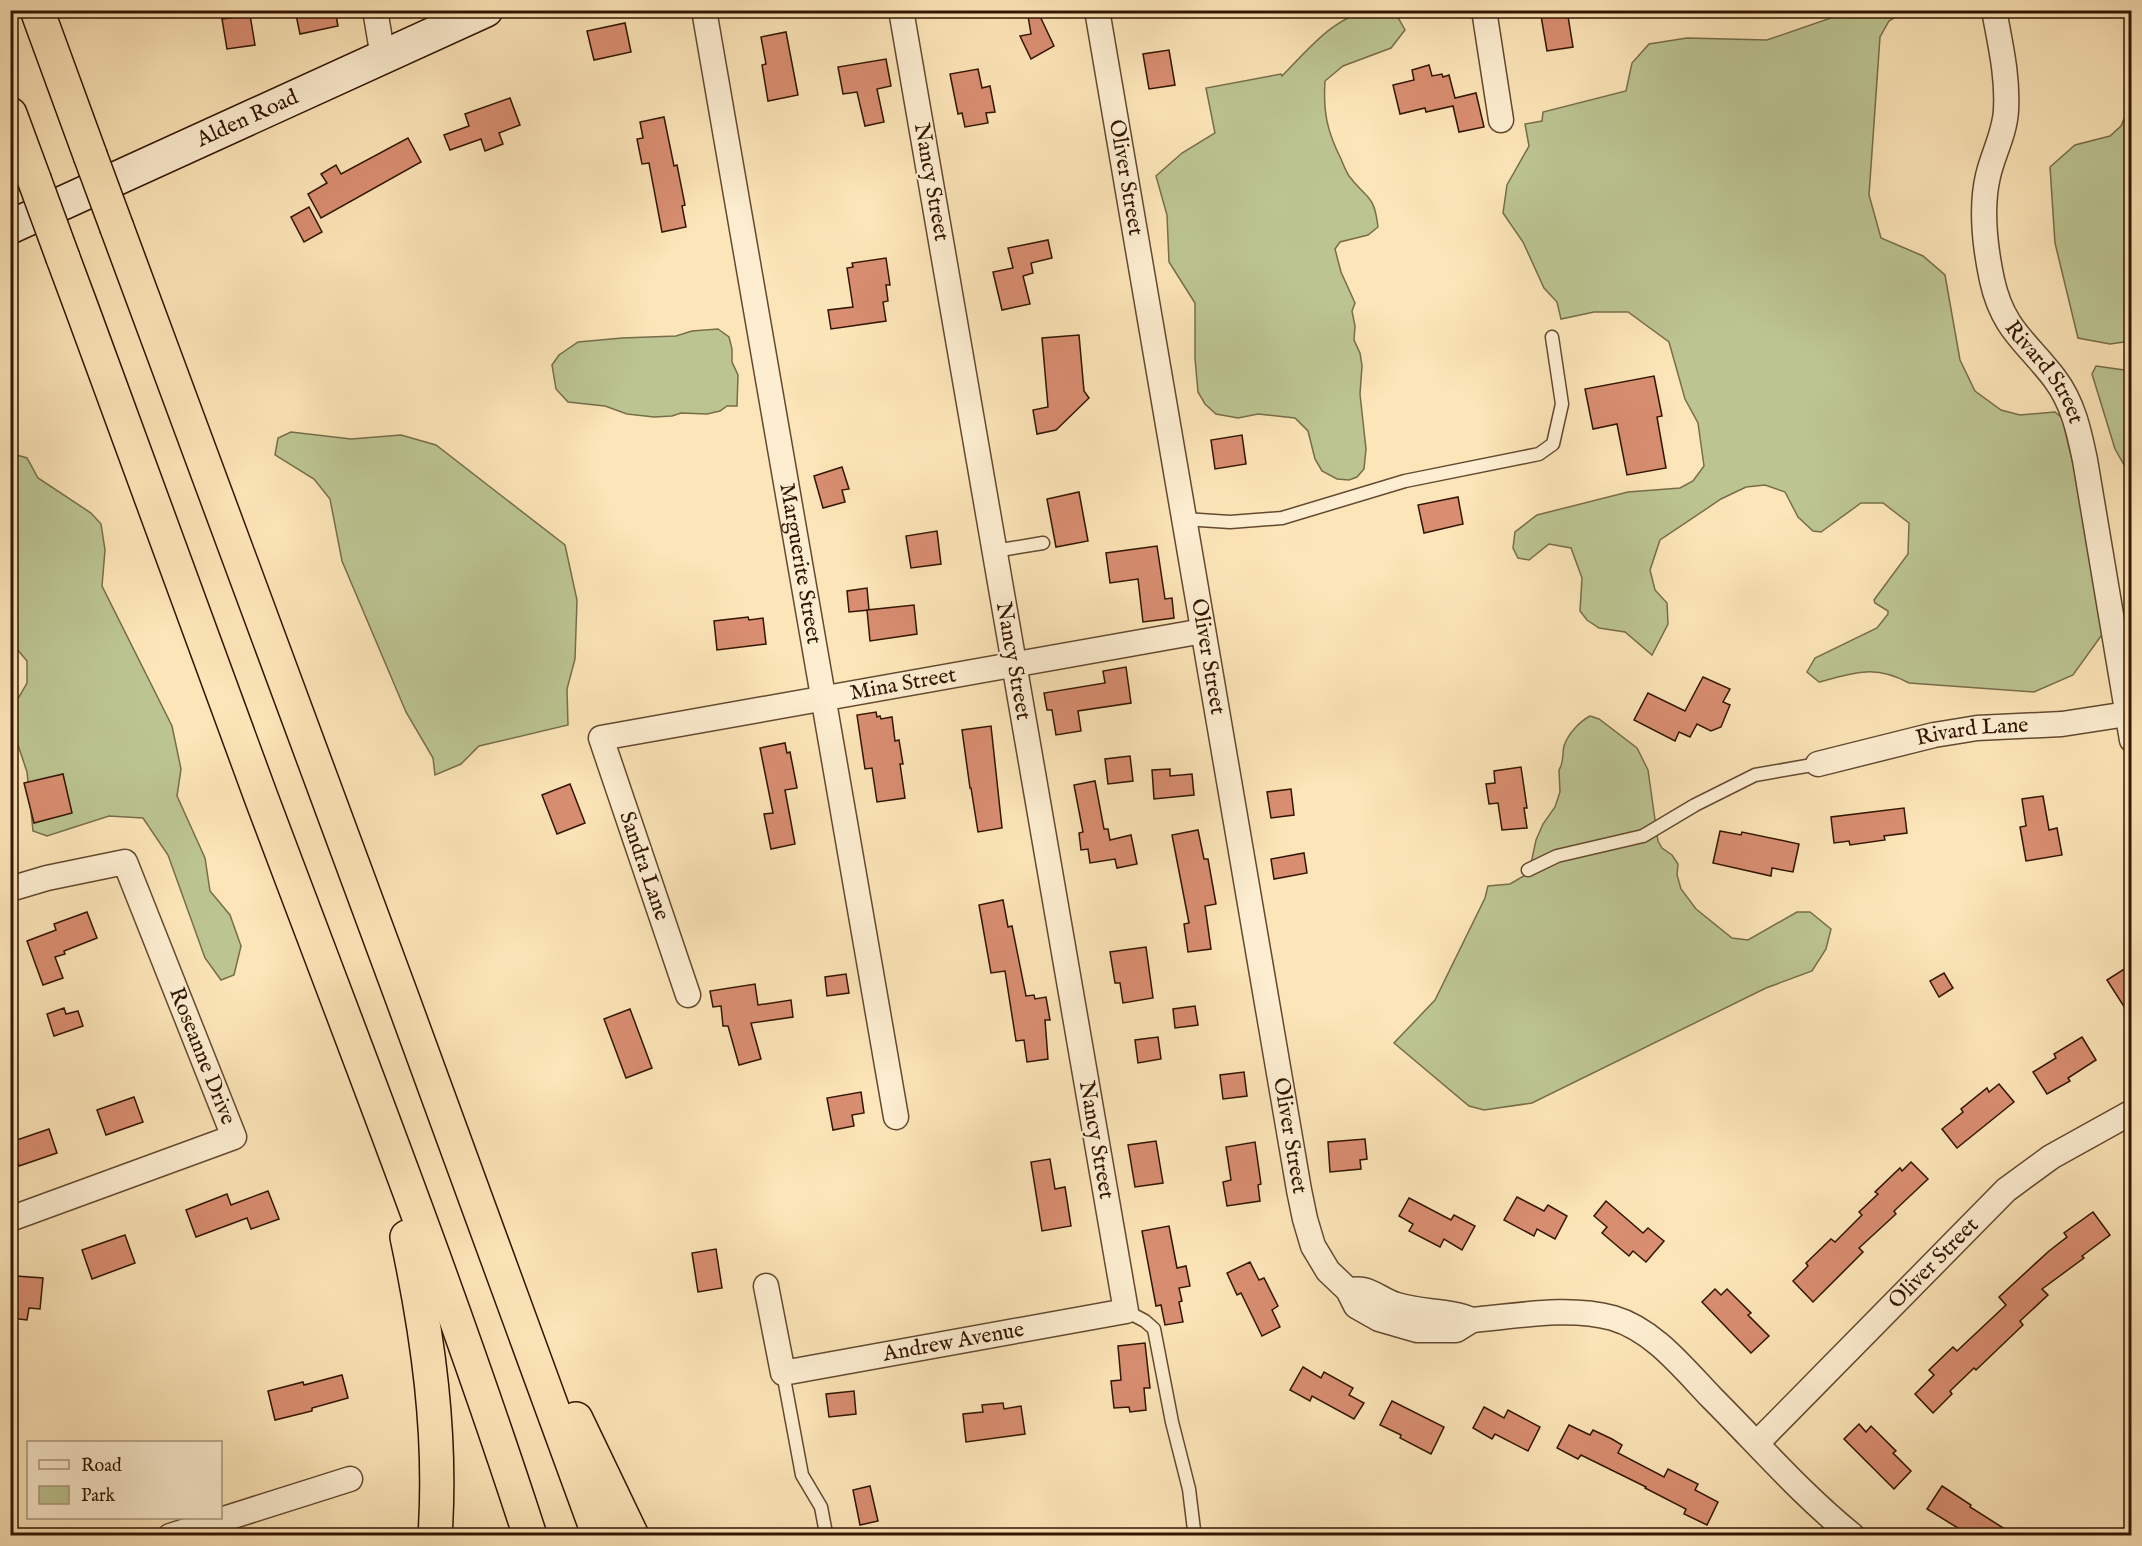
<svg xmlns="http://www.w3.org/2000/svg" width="2142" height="1546" font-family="'IM FELL English',serif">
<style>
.green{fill:#bcc592;stroke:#776d4a;stroke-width:1.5}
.building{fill:#d98e71;stroke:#321501;stroke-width:1.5}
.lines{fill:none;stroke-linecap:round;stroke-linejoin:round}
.service-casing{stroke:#64492f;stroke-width:15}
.minor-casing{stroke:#64492f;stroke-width:27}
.secondary-casing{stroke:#321501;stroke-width:36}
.motorway-casing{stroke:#321501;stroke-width:36}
.service{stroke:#fdeed1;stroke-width:12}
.minor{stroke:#fdeed1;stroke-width:24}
.secondary{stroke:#fdeed1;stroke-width:33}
.motorway{stroke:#fce5b8;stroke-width:33}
.motorway-bridge-casing{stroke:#321501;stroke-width:36;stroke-linecap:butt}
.motorway-bridge{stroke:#fce5b8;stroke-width:33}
.labels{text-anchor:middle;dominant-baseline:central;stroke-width:4.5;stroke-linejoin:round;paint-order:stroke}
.street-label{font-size:22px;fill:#321501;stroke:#fdeed1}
</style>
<rect width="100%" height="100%" fill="#fce5b8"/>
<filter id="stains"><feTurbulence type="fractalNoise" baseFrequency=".00333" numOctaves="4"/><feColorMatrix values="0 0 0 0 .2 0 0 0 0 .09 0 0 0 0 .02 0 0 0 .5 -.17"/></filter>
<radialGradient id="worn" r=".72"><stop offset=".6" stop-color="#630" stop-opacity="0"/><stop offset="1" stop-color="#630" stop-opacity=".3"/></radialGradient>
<g class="green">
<path d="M1374 11 1396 14 1405 30 1391 48 1343 66 1325 81C1323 112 1327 131 1341 159 1343 164 1346 171 1349 176 1367 200 1374 193 1378 227L1368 235 1340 242 1335 249 1341 272 1355 303 1352 311 1355 326 1354 340 1360 353 1362 366 1360 394 1366 449 1364 469 1357 477 1349 480 1337 479 1322 471 1315 459 1308 431 1295 418 1258 414 1238 418 1216 414 1205 404 1198 392 1195 358V303L1169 262 1167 215 1156 176 1182 153 1215 133 1206 88 1281 74 1282 76C1307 51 1336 13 1374 11Z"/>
<path d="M1851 11H1905L1889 21 1880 37 1869 195 1881 238 1923 256 1945 275 1960 360 1975 391 2001 410 2020 415 2055 412 2062 418 2098 569 2106 629 2073 675 2034 692 1909 683C1874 664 1855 673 1819 682L1807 672 1815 658 1877 628 1888 614V611L1875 603 1874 600 1908 554 1909 523 1883 503H1861L1821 532 1813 531 1798 517 1785 492 1765 485 1746 487 1721 499 1660 540 1650 570 1655 590 1667 603 1668 624 1652 655 1625 632 1599 628 1587 620 1580 611 1582 578 1571 548 1549 544 1529 560 1518 558 1513 548 1515 532 1537 515 1628 492 1680 488 1693 481 1704 466 1698 423 1685 399 1669 342 1628 312H1594L1561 319 1557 302 1544 288 1523 242 1503 213 1507 185 1529 146 1525 124 1542 121 1543 112 1626 91 1632 63 1649 44 1687 38 1767 40Z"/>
<polygon points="2131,72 2131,341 2110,344 2078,338 2055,243 2050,167 2075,145 2110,136 2121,126 2131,102"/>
<polygon points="718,329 729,337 732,349 732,362 738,375 737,406 727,406 720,411 707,414 681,413 672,416 654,417 627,414 605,406 568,402 556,389 552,365 559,355 578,342 622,338 676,336 692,331"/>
<polygon points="2096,366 2131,371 2131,477 2115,449 2092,374"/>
<polygon points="291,432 351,439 401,435 436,445 565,545 577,600 575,659 567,689 568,725 479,746 461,764 435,775 433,758 406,712 342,561 330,499 314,479 275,455 278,438"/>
<polygon points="10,453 27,458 38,478 91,513 101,524 105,550 102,586 172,726 181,769 177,796 205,858 210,891 230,915 241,946 234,975 221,980 205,958 168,855 143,818 109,816 47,836 33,831 27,772 11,724 12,709 27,683 27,661 11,642"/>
<path d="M1590 716 1599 719 1637 748 1648 770 1658 841 1662 848 1672 855 1678 864 1677 875 1681 889 1696 909 1732 938 1748 940 1797 912H1810L1831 929 1826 949 1812 971 1766 988 1532 1103 1484 1110 1469 1106 1394 1043 1435 1000 1485 898 1488 886 1510 884 1529 873 1536 840 1543 824 1555 807 1560 792 1559 770C1564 763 1562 755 1564 746 1568 734 1579 722 1590 716Z"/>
</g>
<g class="building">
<polygon points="295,10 335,10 338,26 300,34"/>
<polygon points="1027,10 1037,10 1054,46 1031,59 1020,36 1031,34"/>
<polygon points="1540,10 1567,10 1573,47 1547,51"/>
<polygon points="250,15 255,45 227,49 222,19"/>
<polygon points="625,23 631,52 594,60 587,31"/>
<polygon points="786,32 798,95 768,101 762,65 766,64 761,37"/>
<polygon points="1169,50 1175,85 1149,89 1143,54"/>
<polygon points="886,59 891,86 877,89 884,122 865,126 857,92 843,94 838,67"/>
<polygon points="1429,65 1432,76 1442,74 1443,77 1449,75 1455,98 1476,93 1484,127 1459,132 1453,106 1426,112 1425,108 1400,114 1393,85 1414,80 1412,70"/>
<polygon points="978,69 982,88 990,86 995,112 986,113 988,123 965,127 962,113 958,114 950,74"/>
<polygon points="510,98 520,125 499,133 503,144 485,151 481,139 450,150 444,135 469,126 465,114"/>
<polygon points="664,117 674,166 677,165 685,205 682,206 686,227 662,232 649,163 642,164 637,139 643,138 640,122"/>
<polygon points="408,138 421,162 321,218 308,194 327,183 321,174 336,165 341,174"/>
<polygon points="309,207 322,232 304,242 291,217"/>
<polygon points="1048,240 1052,258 1031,263 1033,273 1023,276 1030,304 1002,310 993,272 1013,268 1008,248"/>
<polygon points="886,258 890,285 886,285 888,301 883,302 886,321 831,329 828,310 853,307 847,268 853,267 852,263"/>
<polygon points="1079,335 1084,391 1089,398 1056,430 1037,434 1033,410 1048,407 1042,338"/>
<polygon points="1654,376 1662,416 1657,417 1666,468 1627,475 1617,424 1593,429 1585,389"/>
<polygon points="1242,435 1246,464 1215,469 1211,440"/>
<polygon points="842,467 849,489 842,490 845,502 823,508 814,476"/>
<polygon points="1079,492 1088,541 1056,547 1047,499"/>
<polygon points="1458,497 1463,524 1424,533 1418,505"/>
<polygon points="937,531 941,564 911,568 906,536"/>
<polygon points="1157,546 1165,599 1172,598 1174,618 1143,622 1138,579 1110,583 1106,553"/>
<polygon points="867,588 869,610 849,612 847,591"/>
<polygon points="914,605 917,634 870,641 867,610"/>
<polygon points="748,617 749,620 763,618 766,644 717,650 714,621"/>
<polygon points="1126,667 1131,703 1078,711 1081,731 1056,735 1052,710 1047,710 1044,693 1105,683 1103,671"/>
<polygon points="1703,677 1730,689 1723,702 1730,705 1721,727 1711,731 1697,724 1690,737 1679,732 1675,741 1634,720 1648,693 1685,711"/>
<polygon points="876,712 877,717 880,716 881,719 892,717 895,741 899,740 903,764 900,764 905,798 877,802 872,768 865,769 857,715"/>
<polygon points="991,726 1002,828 978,832 971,788 970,788 962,730"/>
<polygon points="785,743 787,753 790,752 797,788 785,790 795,844 771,849 764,814 773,813 760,748"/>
<polygon points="1130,756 1133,781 1108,784 1105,759"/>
<polygon points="1521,767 1527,808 1524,808 1527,828 1502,830 1498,803 1489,804 1486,784 1495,783 1494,771"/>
<polygon points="1170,769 1170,776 1192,774 1194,795 1154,799 1152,770"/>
<polygon points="63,774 72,813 34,823 24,783"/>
<polygon points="1095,781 1104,829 1108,829 1110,840 1131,835 1137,864 1117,868 1115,859 1090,863 1088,849 1081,850 1079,833 1083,832 1074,785"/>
<polygon points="570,784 585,823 557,834 542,795"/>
<polygon points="1291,789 1294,815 1271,818 1267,792"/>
<polygon points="2043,796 2049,830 2057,828 2062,855 2026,861 2020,827 2026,826 2022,799"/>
<polygon points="1904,808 1907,833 1884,836 1885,840 1850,845 1849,841 1834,843 1831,817"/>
<polygon points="1198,830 1204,859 1208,859 1216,904 1205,906 1211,949 1188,952 1184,924 1189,923 1172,835"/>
<polygon points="1720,831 1741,835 1742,832 1799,844 1793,872 1772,868 1771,876 1713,863"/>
<polygon points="1304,853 1307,873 1274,879 1271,859"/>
<polygon points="1003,900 1008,927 1012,926 1026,996 1034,995 1035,999 1046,997 1050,1020 1045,1020 1048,1059 1027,1062 1024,1040 1016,1041 1005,971 991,973 979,905"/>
<polygon points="87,912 97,938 64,951 65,954 55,957 63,978 43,985 27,941 56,930 54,924"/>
<polygon points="1146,947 1153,998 1123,1003 1120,983 1115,983 1110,952"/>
<polygon points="2132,964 2132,1019 2107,980"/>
<polygon points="1944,973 1953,988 1939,997 1930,981"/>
<polygon points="846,974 849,993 827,996 825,977"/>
<polygon points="755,984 758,1005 791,1000 793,1017 751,1023 761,1059 739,1065 728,1026 723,1026 721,1006 713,1007 710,991"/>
<polygon points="1195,1006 1198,1025 1175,1028 1173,1009"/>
<polygon points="64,1008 66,1014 78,1011 83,1026 54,1036 47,1014"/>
<polygon points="630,1009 652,1068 626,1078 604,1019"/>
<polygon points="1158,1037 1161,1059 1138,1063 1135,1040"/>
<polygon points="2082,1037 2096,1060 2068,1078 2070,1081 2047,1094 2033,1072 2056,1058 2054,1054"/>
<polygon points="1244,1072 1247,1096 1223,1099 1220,1075"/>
<polygon points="1999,1084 2014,1102 1957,1148 1942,1129 1963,1112 1961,1109 1987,1088 1989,1092"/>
<polygon points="861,1092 864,1113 852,1115 854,1126 833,1130 827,1098"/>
<polygon points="134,1097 143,1122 106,1135 97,1110"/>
<polygon points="49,1129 57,1153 19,1166 11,1142"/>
<polygon points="1365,1139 1367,1159 1360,1160 1361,1169 1330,1172 1328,1142"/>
<polygon points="1156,1141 1163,1183 1135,1187 1128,1145"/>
<polygon points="1255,1142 1261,1184 1258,1185 1260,1201 1227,1206 1223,1182 1231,1180 1226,1147"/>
<polygon points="1050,1159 1055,1189 1065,1187 1071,1226 1042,1231 1031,1162"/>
<polygon points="1911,1162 1928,1179 1894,1211 1896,1214 1859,1248 1863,1252 1813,1302 1793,1281 1808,1266 1806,1263 1831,1239 1835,1242 1862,1215 1859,1212 1878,1194 1875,1192 1900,1168 1902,1171"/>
<polygon points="268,1191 279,1219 251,1229 247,1218 196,1237 186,1210 227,1194 231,1205"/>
<polygon points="1517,1197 1544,1211 1548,1205 1567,1216 1555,1239 1537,1229 1534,1236 1504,1220"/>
<polygon points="1409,1198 1451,1220 1454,1215 1475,1226 1462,1250 1444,1239 1440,1247 1409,1231 1413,1224 1399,1216"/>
<polygon points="1606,1201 1643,1233 1648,1228 1664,1241 1646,1262 1633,1251 1629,1256 1602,1233 1607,1227 1594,1216"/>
<polygon points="2093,1212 2110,1235 2082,1256 2084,1258 2042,1289 2048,1295 2020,1321 2023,1325 1976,1370 1974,1368 1950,1391 1952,1394 1933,1413 1915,1394 1934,1375 1929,1370 1953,1347 1957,1351 2006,1305 1999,1297 2049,1251 2067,1237 2064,1233"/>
<polygon points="1169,1226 1177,1268 1186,1266 1190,1286 1179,1288 1182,1301 1179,1302 1183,1322 1165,1325 1161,1305 1156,1306 1142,1231"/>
<polygon points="125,1235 135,1263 92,1279 82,1250"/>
<polygon points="716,1249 722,1288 698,1292 692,1253"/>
<polygon points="1250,1262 1259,1280 1264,1278 1278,1306 1272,1310 1280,1327 1262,1336 1241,1293 1237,1295 1227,1273"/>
<polygon points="16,1276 43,1278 40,1309 29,1308 27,1320 10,1318 10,1282 15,1283"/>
<polygon points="1715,1289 1721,1295 1727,1289 1751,1313 1748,1315 1769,1336 1751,1353 1702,1302"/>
<polygon points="1145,1343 1150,1388 1144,1388 1146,1410 1130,1412 1129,1407 1114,1408 1111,1381 1121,1380 1118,1346"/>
<polygon points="1303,1367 1321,1378 1324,1372 1353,1388 1349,1395 1364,1403 1354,1419 1312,1396 1310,1401 1290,1390"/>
<polygon points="342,1375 348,1398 312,1408 312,1411 275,1420 268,1391 303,1382 304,1385"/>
<polygon points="854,1391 856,1414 829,1417 826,1394"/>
<polygon points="1392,1401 1444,1427 1431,1454 1400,1438 1401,1435 1380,1425"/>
<polygon points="1003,1403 1004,1409 1021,1406 1025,1434 966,1442 963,1414 983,1412 982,1405"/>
<polygon points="1484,1407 1504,1418 1508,1410 1540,1427 1528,1451 1495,1434 1492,1439 1473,1428"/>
<polygon points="1859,1424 1866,1432 1871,1426 1896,1451 1893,1453 1911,1471 1894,1489 1844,1439"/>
<polygon points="1569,1425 1590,1435 1593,1430 1612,1439 1622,1445 1618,1453 1664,1477 1668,1469 1698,1484 1695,1490 1718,1502 1707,1525 1684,1514 1686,1509 1645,1488 1646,1487 1581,1455 1578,1459 1557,1448"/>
<polygon points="870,1486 878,1521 860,1525 853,1490"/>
<polygon points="1942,1486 1971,1505 1970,1507 2016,1536 1971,1536 1927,1509"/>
</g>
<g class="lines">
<g class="service-casing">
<g id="service">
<polyline points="1184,519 1230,522 1282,518 1405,481 1539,454 1553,444 1562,404 1552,337"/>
<polyline points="995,551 1043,543"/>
<polyline points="1528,870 1557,856 1643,836 1695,805 1755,775 1818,764"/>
<polyline points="1126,1311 1145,1321 1154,1329 1172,1422 1189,1489 1194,1530 1193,1536"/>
<polyline points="783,1373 802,1475 821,1507 825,1528 824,1536"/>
</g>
</g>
<g class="minor-casing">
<g id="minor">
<polyline points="375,10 383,57"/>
<path id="s1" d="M704 10 896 1117"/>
<path id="s2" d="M1097 10 1299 1190 1305 1219 1313 1246 1328 1271 1348 1290 1356 1306 1379 1319 1417 1330H1456L1472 1320"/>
<polyline points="1484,10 1501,120"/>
<path id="s3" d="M1994 10C2000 43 2008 76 2006 110 2005 133 1993 154 1988 176 1980 210 1985 247 1992 280 2003 330 2027 342 2055 379 2073 403 2079 431 2085 460L2132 740"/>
<path id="s4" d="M1818 764 1934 735 1959 731 1977 728 2062 724 2127 714"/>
<path id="s5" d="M10 889 47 878 125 862 234 1137 10 1219"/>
<path id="s6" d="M688 995 601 738 1203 631"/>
<path id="s7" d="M766 1286 783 1373 1126 1311 901 10"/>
<path d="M1348 1290C1352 1290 1358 1289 1363 1290 1374 1292 1385 1302 1397 1305 1422 1313 1449 1310 1472 1320 1518 1316 1568 1306 1613 1318 1654 1330 1684 1369 1712 1398 1758 1444 1802 1495 1853 1536"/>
<path id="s8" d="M1757 1443 2006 1190 2051 1157 2132 1112"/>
<polyline points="170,1536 350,1479"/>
</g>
</g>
<g class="secondary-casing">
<g id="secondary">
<path id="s9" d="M10 227 486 10"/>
</g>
</g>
<g class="motorway-casing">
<g id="motorway">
<polyline points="37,10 90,155"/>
<polyline points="10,114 34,179"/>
<polyline points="117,228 400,992 599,1536"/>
<path d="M63 258C130 437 194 617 261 797 353 1042 449 1286 530 1536"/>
<path d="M407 1237C428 1336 442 1434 435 1536"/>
<polyline points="576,1419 632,1536"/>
</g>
</g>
<use href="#service" class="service"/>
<use href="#minor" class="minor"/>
<use href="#secondary" class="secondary"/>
<use href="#motorway" class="motorway"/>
<g class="motorway-bridge-casing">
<g id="motorway-bridge">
<polyline points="90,155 117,228"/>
<polyline points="34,179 63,258"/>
</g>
</g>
<use href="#motorway-bridge" class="motorway-bridge"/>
</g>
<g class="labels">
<g class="street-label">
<text stroke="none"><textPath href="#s9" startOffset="261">Alden Road</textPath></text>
<text stroke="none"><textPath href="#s2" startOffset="170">Oliver Street</textPath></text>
<text transform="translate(931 182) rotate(80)">Nancy Street</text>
<text stroke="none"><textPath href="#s3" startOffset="382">Rivard Street</textPath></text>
<text stroke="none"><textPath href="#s1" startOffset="562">Marguerite Street</textPath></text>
<text stroke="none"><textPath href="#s2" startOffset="656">Oliver Street</textPath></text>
<text transform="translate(1013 661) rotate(80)">Nancy Street</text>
<text stroke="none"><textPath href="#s6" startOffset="578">Mina Street</textPath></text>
<text stroke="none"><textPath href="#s4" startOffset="158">Rivard Lane</textPath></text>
<text transform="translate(644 866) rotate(71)">Sandra Lane</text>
<text stroke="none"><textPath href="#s5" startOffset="327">Roseanne Drive</textPath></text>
<text stroke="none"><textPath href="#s2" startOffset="1142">Oliver Street</textPath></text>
<text transform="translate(1096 1140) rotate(80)">Nancy Street</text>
<text stroke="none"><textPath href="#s8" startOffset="252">Oliver Street</textPath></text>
<text stroke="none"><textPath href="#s7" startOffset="262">Andrew Avenue</textPath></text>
</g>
</g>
<rect width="2142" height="1546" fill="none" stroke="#fce5b8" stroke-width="36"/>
<rect x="12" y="12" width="2118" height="1522" fill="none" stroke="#321501" stroke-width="3"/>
<rect x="18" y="18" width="2106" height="1510" fill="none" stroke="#321501" stroke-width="1.5"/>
<rect x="27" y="1441" width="195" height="78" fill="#fdeed1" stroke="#ac977e" stroke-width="1.5"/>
<rect x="39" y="1460" width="30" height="9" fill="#fdeed1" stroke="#ac977e" stroke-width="1.5"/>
<text x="81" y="1471" font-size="18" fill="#321501">Road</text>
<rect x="39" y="1486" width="30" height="18" fill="#bcc592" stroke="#ac977e" stroke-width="1.5"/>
<text x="81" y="1501" font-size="18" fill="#321501">Park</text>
<rect width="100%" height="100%" filter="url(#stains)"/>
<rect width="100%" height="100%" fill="url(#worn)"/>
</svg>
